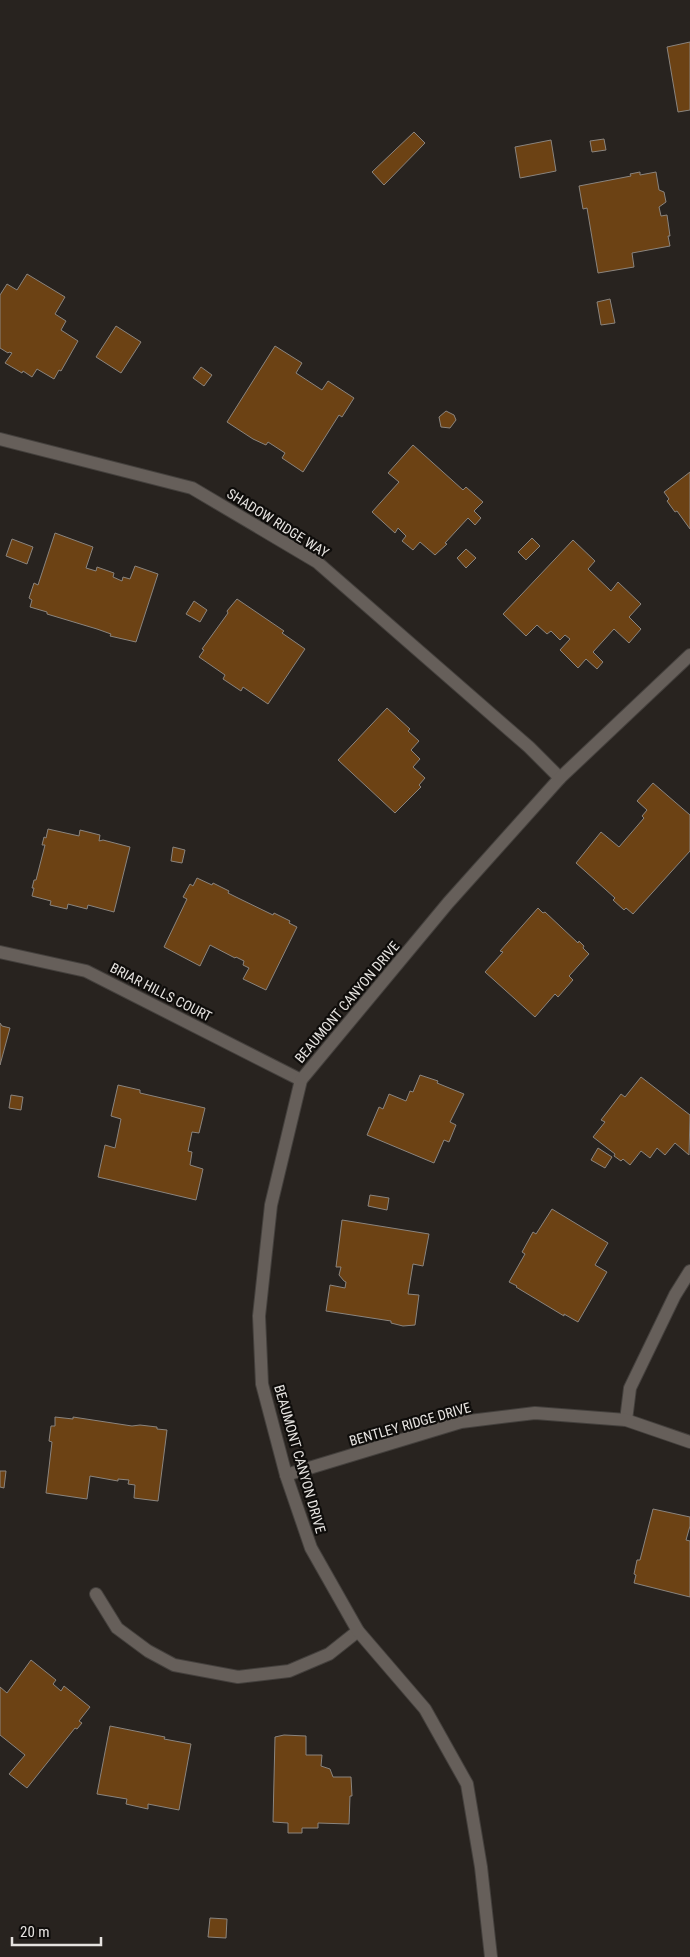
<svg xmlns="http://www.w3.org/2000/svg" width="690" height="1957" font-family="'Roboto Condensed',sans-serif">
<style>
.building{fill:#6c4214;stroke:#8a847e}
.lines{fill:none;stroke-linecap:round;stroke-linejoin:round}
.minor-casing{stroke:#44403d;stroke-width:14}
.minor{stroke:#665f5a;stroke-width:12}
.labels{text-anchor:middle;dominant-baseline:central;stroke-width:4.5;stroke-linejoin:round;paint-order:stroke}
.street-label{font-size:14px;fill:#e6e3e0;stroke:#0f0d0b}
</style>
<rect width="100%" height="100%" fill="#28231f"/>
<g class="building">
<polygon points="690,42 690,110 678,112 667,47"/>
<polygon points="414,132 425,143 384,185 372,172"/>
<polygon points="604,139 606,150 592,152 590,141"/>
<polygon points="551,140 556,171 520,178 515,147"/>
<polygon points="640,172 640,175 656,172 659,190 664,192 666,202 659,207 661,216 667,215 670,236 668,236 670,246 632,253 634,267 598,273 587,208 583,209 579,186 631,176 630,174"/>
<polygon points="27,274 65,297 55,314 66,321 61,330 78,341 61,371 59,370 54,379 37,369 32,377 23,371 22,373 5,363 12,353 9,352 8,353 0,348 0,295 7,284 17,290"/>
<polygon points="610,299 615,323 601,325 597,302"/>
<polygon points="116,326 141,342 121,373 96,357"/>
<polygon points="275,346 302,363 296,373 322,390 328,381 354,398 342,417 339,415 303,472 282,458 285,453 268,442 266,445 253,439 227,422"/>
<polygon points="201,367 212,375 204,386 193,378"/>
<polygon points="446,411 454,415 456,420 450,428 441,427 439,417"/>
<polygon points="413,445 463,490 466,487 483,502 474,511 481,518 475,525 468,518 445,543 447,544 435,555 420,542 413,550 402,541 406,536 398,528 395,533 372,512 399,482 388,473"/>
<polygon points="690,472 690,529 677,511 675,512 667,501 669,499 664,492"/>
<polygon points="55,533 93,547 86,568 96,571 97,567 114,573 113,577 122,581 123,577 130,579 135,566 158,574 136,642 110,636 111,634 97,629 47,614 47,612 30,607 32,600 29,598 34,583 38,585"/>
<polygon points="532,538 540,546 526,560 518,552"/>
<polygon points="12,539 33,547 27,564 6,556"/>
<polygon points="573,540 595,561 588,569 611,591 618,582 641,604 629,617 641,629 629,643 614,629 593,652 603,662 597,669 586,659 578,668 560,650 570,639 565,635 560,640 551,631 547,634 537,625 526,636 503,614"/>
<polygon points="466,549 476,558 466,568 457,558"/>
<polygon points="237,599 284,631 282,633 305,649 268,704 243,687 241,691 223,679 225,675 199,657 204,650 202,649 228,613 227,611"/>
<polygon points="194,601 207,610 200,622 186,614"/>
<polygon points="387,708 410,729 408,731 419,741 411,750 420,759 413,767 425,778 419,785 421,787 395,813 338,760"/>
<polygon points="653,783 690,815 690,851 633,914 626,908 624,910 613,900 615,898 576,863 601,832 619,847 644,818 642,816 647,810 637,801"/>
<polygon points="48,829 79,836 80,830 100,835 99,841 103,840 130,847 114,912 88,905 87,909 68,904 67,909 50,905 51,901 32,896 34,888 32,888 34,880 36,880 45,845 42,845 44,837 46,838"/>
<polygon points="173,847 185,850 182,863 171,861"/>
<polygon points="197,878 212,885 213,883 229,891 228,893 238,898 273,915 274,913 290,921 289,923 297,927 266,990 243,979 249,968 243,965 244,961 236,957 235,958 210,945 200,966 164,947 187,899 183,897 190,884 193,886"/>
<polygon points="538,908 543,913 545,912 578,943 579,941 584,946 583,948 589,954 569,976 573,980 558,997 555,994 535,1017 485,972 503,952 500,951"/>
<polygon points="0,1023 2,1026 10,1028 0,1065"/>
<polygon points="420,1075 438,1081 437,1083 464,1094 450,1122 456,1125 449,1142 444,1140 434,1163 367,1135 379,1107 383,1109 389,1094 406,1101 410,1091 413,1092"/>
<polygon points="641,1077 690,1115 689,1155 675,1143 665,1155 657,1148 650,1158 641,1151 630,1165 623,1159 621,1161 614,1156 615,1154 593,1137 605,1122 601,1120 621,1094 625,1097"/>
<polygon points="118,1085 140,1090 140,1093 205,1108 199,1133 192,1132 188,1151 192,1152 190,1165 203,1169 196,1200 98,1177 105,1145 115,1148 121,1119 111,1116"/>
<polygon points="11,1095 23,1097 21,1110 9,1108"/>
<polygon points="598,1148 612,1157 605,1168 591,1160"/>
<polygon points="370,1195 389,1198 387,1210 368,1206"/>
<polygon points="552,1209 608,1243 595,1265 607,1272 578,1322 564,1314 564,1316 516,1287 517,1286 509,1282 525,1254 522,1252 533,1232 536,1234"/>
<polygon points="342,1220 429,1234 423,1266 413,1264 408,1294 419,1295 415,1325 403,1326 391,1323 391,1321 326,1311 330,1285 345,1288 346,1282 344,1281 339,1275 341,1267 336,1267"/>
<polygon points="55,1417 73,1419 73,1417 132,1426 140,1425 157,1427 157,1429 167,1430 158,1501 134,1498 135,1485 128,1484 129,1480 118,1479 118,1481 90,1476 87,1499 46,1493 52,1442 49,1441 51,1426 55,1426"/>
<polygon points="0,1471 6,1471 4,1488 0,1487"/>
<polygon points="653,1509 690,1517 690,1526 686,1540 690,1541 690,1597 634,1583 636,1575 634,1574 637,1560 640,1560"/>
<polygon points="31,1660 56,1680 53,1684 61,1691 64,1686 90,1707 79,1721 82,1723 77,1729 75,1728 27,1788 9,1774 25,1755 0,1735 0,1687 7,1693"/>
<polygon points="110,1726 165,1737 164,1739 191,1744 179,1810 148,1804 148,1809 126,1804 127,1799 97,1794"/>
<polygon points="284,1735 306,1736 306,1755 322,1755 321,1766 330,1769 333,1777 351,1777 352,1796 350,1796 349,1824 318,1823 318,1828 302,1828 302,1833 288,1833 288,1823 273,1822 275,1737"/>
<polygon points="210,1918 227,1919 226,1938 208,1937"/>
</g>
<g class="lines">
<g class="minor-casing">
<g id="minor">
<polyline points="0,439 192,488 317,562 529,747 560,778"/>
<polyline points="0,952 86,971 301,1080"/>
<polyline points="626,1420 630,1388 675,1295 690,1271"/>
<polyline points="286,1475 461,1422 535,1413 626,1420 690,1442"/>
<polyline points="96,1594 117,1628 148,1651 174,1665 238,1677 289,1671 329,1654 358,1631"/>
<polyline points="491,1957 481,1867 467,1784 425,1709 358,1631 311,1548 286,1475 262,1384 259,1316 271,1205 301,1080 448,903 560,778 690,655"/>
</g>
</g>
<use href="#minor" class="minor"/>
</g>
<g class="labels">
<g class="street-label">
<text transform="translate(278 523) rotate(32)">SHADOW RIDGE WAY</text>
<text transform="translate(161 992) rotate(27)">BRIAR HILLS COURT</text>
<text transform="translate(347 1002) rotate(-50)">BEAUMONT CANYON DRIVE</text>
<text transform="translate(410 1424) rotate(-16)">BENTLEY RIDGE DRIVE</text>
<text transform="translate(300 1459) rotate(74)">BEAUMONT CANYON DRIVE</text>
</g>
</g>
<path d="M12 1937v8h89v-8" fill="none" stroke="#e6e3e0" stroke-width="2.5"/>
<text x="20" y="1937" font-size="15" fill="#e6e3e0" stroke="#0f0d0b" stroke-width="4" paint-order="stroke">20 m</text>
</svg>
